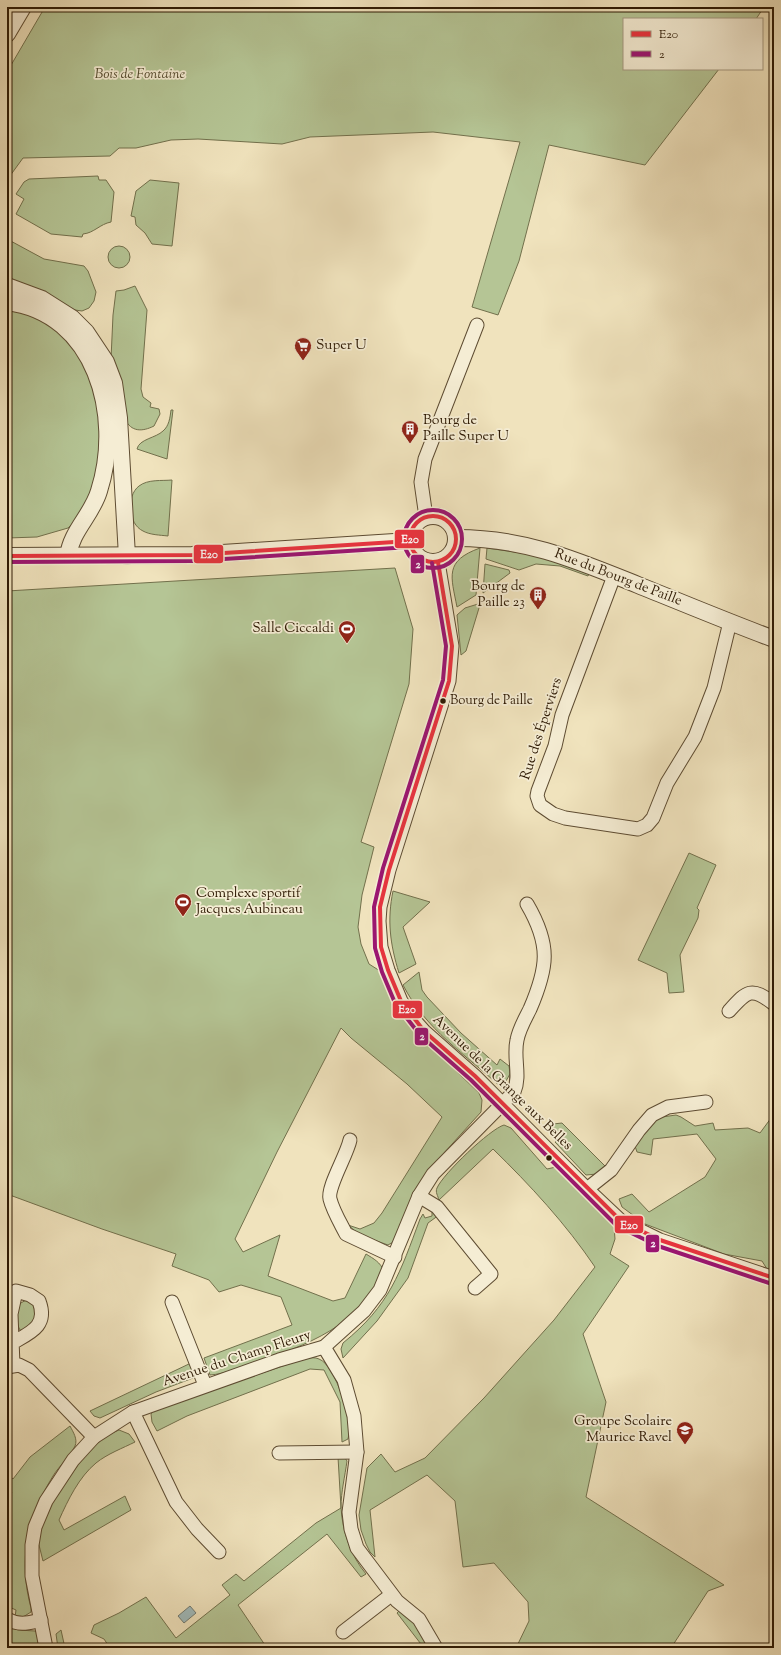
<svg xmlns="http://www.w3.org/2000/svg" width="781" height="1655" font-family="'Sorts Mill Goudy',serif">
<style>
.green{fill:#b5c595;stroke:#72704c}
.water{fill:#a0bbbc;stroke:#727b72}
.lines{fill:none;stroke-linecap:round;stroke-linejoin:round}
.minor-casing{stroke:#5e4c32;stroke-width:15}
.tertiary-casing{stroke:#5e4c32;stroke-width:18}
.minor{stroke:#f5edd4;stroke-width:13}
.tertiary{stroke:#f5edd4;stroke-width:16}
.bus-1-casing{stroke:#f5edd4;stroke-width:7}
.bus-2-casing{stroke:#f5edd4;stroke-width:7}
.bus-1{stroke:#e7343f;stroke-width:4}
.bus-2{stroke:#9b1670;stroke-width:4}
.bus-dot{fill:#2e1a04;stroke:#f5edd4;stroke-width:1.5}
.labels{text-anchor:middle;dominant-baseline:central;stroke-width:3.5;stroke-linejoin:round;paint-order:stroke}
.bus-label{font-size:13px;fill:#2e1a04;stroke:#f5edd4;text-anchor:start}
.park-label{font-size:14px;font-style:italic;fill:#564d30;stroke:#f5edd4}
.poi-label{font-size:14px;fill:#2e1a04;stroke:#f5edd4;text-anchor:start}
.street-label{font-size:14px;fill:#2e1a04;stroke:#f5edd4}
.line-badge{stroke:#f5edd4;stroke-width:1.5}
.badge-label{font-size:11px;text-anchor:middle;font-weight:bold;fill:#fff}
</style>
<rect width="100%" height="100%" fill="#f0e3bd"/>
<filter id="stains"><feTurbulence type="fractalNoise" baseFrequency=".005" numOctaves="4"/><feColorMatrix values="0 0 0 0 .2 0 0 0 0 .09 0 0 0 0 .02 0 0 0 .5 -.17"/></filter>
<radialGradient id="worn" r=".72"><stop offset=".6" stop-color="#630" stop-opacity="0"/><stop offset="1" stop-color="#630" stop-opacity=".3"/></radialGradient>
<g class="green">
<polygon points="45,7 764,7 756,19 624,19 624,69 719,69 645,165 549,145 519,261 498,315 472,307 520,142 433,132 310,137 282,144 198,139 171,140 136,148 119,148 110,156 23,158 7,180 7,72"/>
<path d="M98 176 99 180H106L114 192 111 222C100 224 94 233 83 234L82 237 51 234 16 214 24 199 16 194 24 182 29 179Z"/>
<polygon points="150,180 179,183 172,246 152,244 145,233 136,225 135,217 131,216 136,191"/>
<polygon points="7,239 44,259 84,266 88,271 96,292 94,301 89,308 82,311 75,310 7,281"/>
<circle cx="119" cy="257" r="11"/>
<path d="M135 286 147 310 141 389 143 397 151 403 150 407 159 409 160 414 154 426C142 432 131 432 125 419L111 359 113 315 116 291 124 290Z"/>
<polygon points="7,307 17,309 57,328 86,365 99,409 100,445 95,487 74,522 68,528 37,537 7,538"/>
<path d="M171 410H173L167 459 137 449C139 439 156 438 163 431 169 426 170 418 171 410Z"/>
<path d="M172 480 168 536C160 535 150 535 143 531 128 524 126 496 139 486 148 479 162 481 172 480Z"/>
<path d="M480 548 476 595 457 607C451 576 444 561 480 548Z"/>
<polygon points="487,548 535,555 589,574 588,576 560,566 536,564 519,570 486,559"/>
<polygon points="485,564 509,570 510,573 483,593"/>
<path d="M395 568 413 629 409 684 361 842 374 847 362 895 358 927 361 944 369 964 380 971 390 996 401 1015 421 1037 479 1093 482 1100 481 1112 434 1164 417 1187 395 1241 388 1245 360 1235 348 1225 360 1229 374 1223 382 1213 442 1117 407 1084 351 1038 341 1028 277 1152 235 1239 243 1252 280 1235 268 1276 333 1301 345 1298 366 1254C374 1259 380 1262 384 1271 360 1326 307 1345 254 1363 240 1367 225 1374 210 1375L204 1358 292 1325 281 1297 241 1285 219 1292 209 1280 172 1266 176 1254 102 1229 7 1194V591Z"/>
<polygon points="478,604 479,608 466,651 461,655 457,615 465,608"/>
<polygon points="689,853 716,865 697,908 699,910 698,918 680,955 684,992 669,993 667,973 638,960"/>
<path d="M393 891 430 902 403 927 416 964 399 973C390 944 387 920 393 891Z"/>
<path d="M419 972 422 990 427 997 461 1033 497 1065 500 1059 509 1066 510 1074 502 1088C465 1054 426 1030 403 985Z"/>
<polygon points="774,1114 774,1271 767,1269 762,1261 724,1254 645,1224 622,1207 619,1199 632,1194 649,1212 705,1177 716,1159 697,1134 653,1139 651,1155 637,1152 635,1146 649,1123 662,1117 676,1115 681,1117 695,1126 713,1123 715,1130 748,1128 760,1133"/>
<polygon points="562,1123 605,1166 597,1174 586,1175 555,1142 560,1138 550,1129 553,1124"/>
<path d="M504 1125 511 1128 547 1169 556 1167 614 1227 615 1239 610 1254 629 1266 583 1334 606 1402 586 1497 724 1585 708 1591 671 1648H516L529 1621 528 1602 494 1563 463 1567 455 1501 427 1475 370 1510 375 1557 370 1552 366 1544 361 1530 359 1515 367 1468 381 1454 395 1472 425 1458 484 1398 554 1320 595 1267C566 1224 530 1185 493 1149L439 1200C438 1196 435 1192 437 1188 443 1174 490 1129 504 1125Z"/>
<path d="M432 1211 439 1215 428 1223 408 1278 377 1321 343 1358 341 1349 343 1343C390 1305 400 1273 420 1219L423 1214 425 1218 432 1216Z"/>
<polygon points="28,1299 32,1300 37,1318 23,1331 20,1330 16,1322 19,1304"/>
<path d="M306 1358C310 1358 315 1357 319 1359 336 1365 353 1423 348 1439L342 1442 340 1402 324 1370 310 1369 187 1416 157 1431 152 1422 151 1414 154 1410Z"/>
<polygon points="191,1363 195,1376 193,1378 156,1392 100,1418 94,1416 90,1411"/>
<path d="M70 1426C73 1432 78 1439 75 1446 70 1457 59 1466 53 1476 27 1518 18 1560 31 1608V1612L23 1617H15L16 1610 7 1606V1499L12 1492 7 1488V1474L13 1479 30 1457Z"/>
<path d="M119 1430 129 1434 135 1442C123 1448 107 1454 96 1463 79 1477 68 1500 59 1520L64 1530 125 1496 131 1510 43 1561 38 1541 41 1525 50 1505 89 1449 103 1437Z"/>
<path d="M338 1457 345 1458 347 1461C345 1476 341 1492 341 1507 342 1531 351 1556 366 1574L361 1577 327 1534 238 1605 267 1648H110L104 1639 91 1633 94 1625 119 1613 146 1597 176 1638 230 1595 222 1585 236 1574 244 1581 316 1523 341 1508Z"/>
<polygon points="399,1611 412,1619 431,1648 424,1648 397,1613"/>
<polygon points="7,1626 18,1630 35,1631 38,1634 43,1648 14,1648 7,1642"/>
<polygon points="61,1630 65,1648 58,1648 56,1634"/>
</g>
<polygon class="water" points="190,1606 196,1613 184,1623 178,1616"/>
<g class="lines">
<g class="minor-casing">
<g id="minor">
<polyline points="426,517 421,482 425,459 477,325"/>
<polyline points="438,562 452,646 449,681 389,870 380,907 379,921 381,947 388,970 401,1001 416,1022 424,1031 475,1076 587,1189 621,1221 660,1240 774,1278"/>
<polyline points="614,576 562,715 555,746 538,791 537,796 540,805 553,814 565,818 638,829 647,825 653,818 667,783 695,737 714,688 730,622"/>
<path d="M729 1011C747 991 751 986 774 1004"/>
<path d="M350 1140C347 1155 327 1187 330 1199 333 1211 341 1224 346 1234L395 1257"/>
<polyline points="587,1189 611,1170 639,1130 652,1115 668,1107 706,1102"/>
<polyline points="419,1196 437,1207 491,1274 475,1288"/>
<polyline points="172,1302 205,1385"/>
<polyline points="324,1347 344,1380 354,1416 357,1452 349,1512 351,1529 357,1548 397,1601 419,1619 436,1648"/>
<path d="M13 1365 11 1314 16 1291 30 1295 39 1301C48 1325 32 1332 14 1342"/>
<polyline points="7,1367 19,1365 29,1370 94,1437"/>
<polyline points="133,1412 176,1502 197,1529 219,1552"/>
<polyline points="279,1453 357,1452"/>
<path d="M7 1619C20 1626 28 1623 41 1620"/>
<polyline points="343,1632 391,1595"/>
<path d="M46 1648 32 1576V1545L35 1527 46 1501 73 1460 94 1437 133 1412 279 1360 324 1347 364 1311 380 1290 419 1196 433 1174 514 1092C521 1075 513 1058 517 1040 519 1029 525 1019 530 1009 548 967 551 945 527 904"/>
</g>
</g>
<g class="tertiary-casing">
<g id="tertiary">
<polyline points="7,34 23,7"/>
<polyline points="7,286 42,299 72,318 86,332 106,362 114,383 119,418 127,556"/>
<path d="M7 302C96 313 123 416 99 491 92 515 71 531 68 556"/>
<circle cx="433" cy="539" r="23"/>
<path d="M457 538C525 538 576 560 638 585 683 603 728 622 774 639"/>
<polyline points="7,556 192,555 410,541"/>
</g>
</g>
<use href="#minor" class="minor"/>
<use href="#tertiary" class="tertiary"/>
<g class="bus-1-casing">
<g id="bus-1">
<circle cx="433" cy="539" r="23"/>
<polyline points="7,556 192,555 410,541"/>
<polyline points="438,562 452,646 449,681 389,870 380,907 381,947 388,970 401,1001 424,1031 475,1076 621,1221 660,1240 774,1278"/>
</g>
</g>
<g class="bus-2-casing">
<g id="bus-2">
<circle cx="433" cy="539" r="29"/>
<polyline points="7,562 192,561 410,547"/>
<polyline points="432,563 446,646 443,680 383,868 374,907 375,948 382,972 395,1003 420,1035 471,1080 617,1226 658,1246 772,1284"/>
</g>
</g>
<use href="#bus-1" class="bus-1"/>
<use href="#bus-2" class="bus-2"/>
</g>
<defs>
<g id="supermarket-pin" transform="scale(0.9)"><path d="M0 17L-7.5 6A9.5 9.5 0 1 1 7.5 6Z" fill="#8f2418" stroke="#f5edd4"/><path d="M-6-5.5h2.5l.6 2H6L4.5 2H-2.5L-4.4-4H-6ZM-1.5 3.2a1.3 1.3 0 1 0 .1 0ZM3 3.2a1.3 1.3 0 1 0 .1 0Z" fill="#fff"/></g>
<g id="building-pin" transform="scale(0.9)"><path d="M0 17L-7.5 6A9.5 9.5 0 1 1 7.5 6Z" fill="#8f2418" stroke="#f5edd4"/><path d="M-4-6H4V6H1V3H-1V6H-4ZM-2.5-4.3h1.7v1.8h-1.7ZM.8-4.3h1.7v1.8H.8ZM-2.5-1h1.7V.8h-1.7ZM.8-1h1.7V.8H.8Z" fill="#fff"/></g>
<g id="stadium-pin" transform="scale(0.9)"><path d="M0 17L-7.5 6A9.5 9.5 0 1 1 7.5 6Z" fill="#8f2418" stroke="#f5edd4"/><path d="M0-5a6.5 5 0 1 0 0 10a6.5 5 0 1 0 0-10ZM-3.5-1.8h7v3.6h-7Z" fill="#fff"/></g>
<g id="school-pin" transform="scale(0.9)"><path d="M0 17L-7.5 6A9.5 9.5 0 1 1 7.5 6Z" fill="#8f2418" stroke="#f5edd4"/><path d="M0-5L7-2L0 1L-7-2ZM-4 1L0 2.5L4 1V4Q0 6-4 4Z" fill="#fff"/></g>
</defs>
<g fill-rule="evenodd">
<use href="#supermarket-pin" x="303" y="346"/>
<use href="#building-pin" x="410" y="429"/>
<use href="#building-pin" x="538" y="595"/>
<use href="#stadium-pin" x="347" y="629"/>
<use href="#stadium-pin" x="183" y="902"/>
<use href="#school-pin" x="685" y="1430"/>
</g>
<g class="bus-dot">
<circle cx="443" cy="701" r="3.5"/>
<circle cx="549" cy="1158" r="3.5"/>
</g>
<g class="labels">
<g class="bus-label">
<text x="450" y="701">Bourg de Paille</text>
</g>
<g class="park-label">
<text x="140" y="75">Bois de Fontaine</text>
</g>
<g class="poi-label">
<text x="316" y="346">Super U</text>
<text x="423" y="421">Bourg de<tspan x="423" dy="16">Paille Super U</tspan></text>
<text x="525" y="587" text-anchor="end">Bourg de<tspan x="525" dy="16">Paille 23</tspan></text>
<text x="334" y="629" text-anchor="end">Salle Ciccaldi</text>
<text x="196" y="894">Complexe sportif<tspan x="196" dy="16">Jacques Aubineau</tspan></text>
<text x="672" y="1422" text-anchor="end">Groupe Scolaire<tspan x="672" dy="16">Maurice Ravel</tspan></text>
</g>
<g class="street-label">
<text transform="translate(618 578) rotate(21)">Rue du Bourg de Paille</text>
<text transform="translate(542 729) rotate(-72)">Rue des Éperviers</text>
<text transform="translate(502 1083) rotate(44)">Avenue de la Grange aux Belles</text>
<text transform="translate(237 1359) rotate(-18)">Avenue du Champ Fleury</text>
</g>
</g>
<g class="line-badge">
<rect x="394" y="529" width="31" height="20" rx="4" fill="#e7343f"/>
<rect x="193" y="544" width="31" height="20" rx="4" fill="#e7343f"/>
<rect x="410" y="554" width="15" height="20" rx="4" fill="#9b1670"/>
<rect x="392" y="1000" width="31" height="19" rx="4" fill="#e7343f"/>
<rect x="414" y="1027" width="15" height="19" rx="4" fill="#9b1670"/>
<rect x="614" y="1215" width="30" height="19" rx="4" fill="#e7343f"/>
<rect x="645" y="1234" width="15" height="19" rx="4" fill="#9b1670"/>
</g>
<g class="badge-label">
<text x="410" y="543">E20</text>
<text x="209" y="558">E20</text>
<text x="418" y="568">2</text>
<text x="407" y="1013">E20</text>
<text x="422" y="1040">2</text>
<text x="629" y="1229">E20</text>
<text x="653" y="1247">2</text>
</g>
<rect width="781" height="1655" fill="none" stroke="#f0e3bd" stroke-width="24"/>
<rect x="8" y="8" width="765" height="1639" fill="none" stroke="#2e1a04" stroke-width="2"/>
<rect x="12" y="12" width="757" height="1631" fill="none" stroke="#2e1a04"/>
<rect x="623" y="18" width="140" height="52" fill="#f5edd4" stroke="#a59981"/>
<rect x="631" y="31" width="20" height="6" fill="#e7343f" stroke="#a59981"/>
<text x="659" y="38" font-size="12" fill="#2e1a04">E20</text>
<rect x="631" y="51" width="20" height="6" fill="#9b1670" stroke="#a59981"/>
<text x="659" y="58" font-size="12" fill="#2e1a04">2</text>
<rect width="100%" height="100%" filter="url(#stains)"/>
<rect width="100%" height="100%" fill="url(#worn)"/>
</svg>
